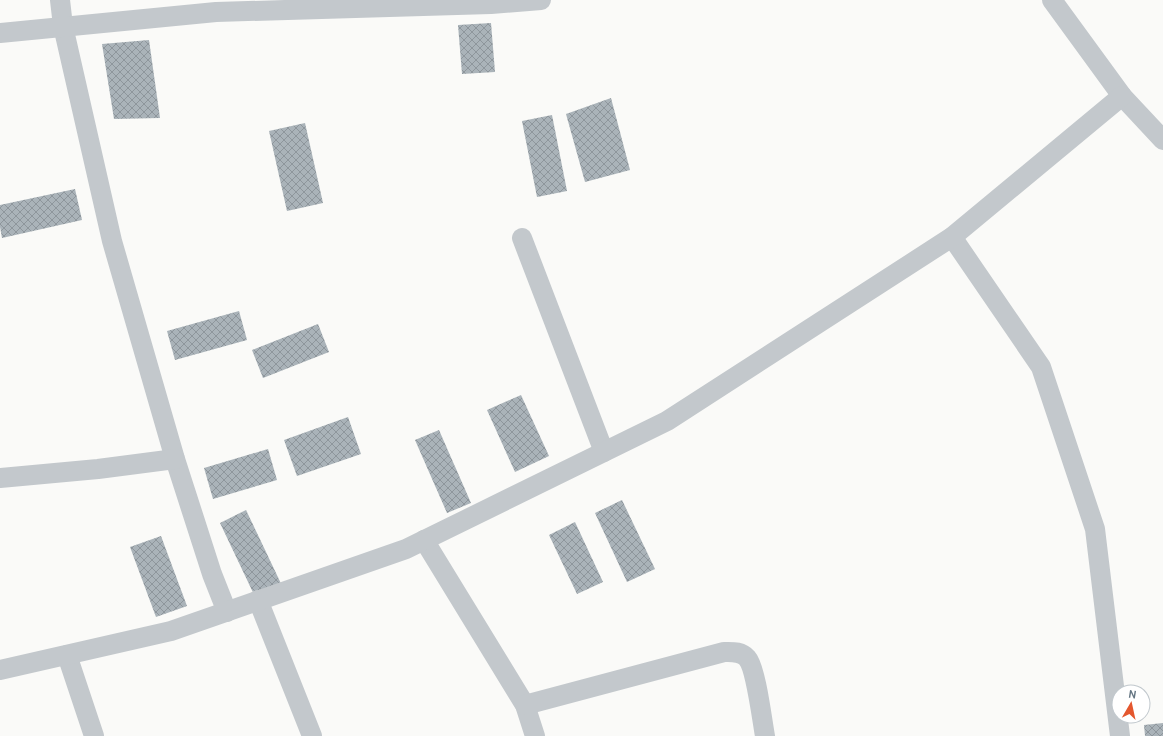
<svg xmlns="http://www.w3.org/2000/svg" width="1163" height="736" font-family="Cabin,sans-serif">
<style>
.building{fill:url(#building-cross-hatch)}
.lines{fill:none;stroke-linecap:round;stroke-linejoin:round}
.street{stroke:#c3c8cc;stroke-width:20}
</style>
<defs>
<pattern id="building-cross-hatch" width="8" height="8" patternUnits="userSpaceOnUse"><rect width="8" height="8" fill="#aab3b9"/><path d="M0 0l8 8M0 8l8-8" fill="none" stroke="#8e969c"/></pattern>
</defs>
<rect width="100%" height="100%" fill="#fafaf8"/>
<g class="building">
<polygon points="491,23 495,72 462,74 458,25"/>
<polygon points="149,40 160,118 114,119 102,44"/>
<polygon points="611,98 630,170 585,182 566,114"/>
<polygon points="552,115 567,191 537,197 522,121"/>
<polygon points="305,123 323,203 287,211 269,131"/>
<polygon points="75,189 82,220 2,238 0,227 0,205"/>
<polygon points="239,311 247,340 175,360 167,331"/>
<polygon points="318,324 329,352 263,378 252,350"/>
<polygon points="521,395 549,456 515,472 487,410"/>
<polygon points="348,417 361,454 297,476 284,440"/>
<polygon points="439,430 471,503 447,513 415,440"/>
<polygon points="268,449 277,480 213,499 204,468"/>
<polygon points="622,500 655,569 627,582 595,513"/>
<polygon points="246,510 285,592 259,605 220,523"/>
<polygon points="575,522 603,582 577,594 549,535"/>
<polygon points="161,536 187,606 156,617 130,547"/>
<polygon points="1163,723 1163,736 1145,736 1144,725"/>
</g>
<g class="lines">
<g class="street">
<polyline points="60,0 63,26 112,241 175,459 212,574 227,612"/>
<polyline points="1052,0 1122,96 1163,140"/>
<polyline points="0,33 216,12 491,4 541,0"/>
<polyline points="952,237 1041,367 1095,529 1120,736"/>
<polyline points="522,238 604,452"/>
<polyline points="0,478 98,469 175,459"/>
<polyline points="424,540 525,705 535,736"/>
<polyline points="258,600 312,736"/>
<polyline points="67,655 94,736"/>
<polyline points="0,670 171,631 406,549 667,421 952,237 1122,96"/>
<path d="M525 705 724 652C732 652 741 651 747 658 756 668 762 720 765 736"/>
</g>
</g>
<g transform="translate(1131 704) rotate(9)"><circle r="19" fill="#ffffff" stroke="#c1c8cd"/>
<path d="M0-3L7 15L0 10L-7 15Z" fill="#e4572e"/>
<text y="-6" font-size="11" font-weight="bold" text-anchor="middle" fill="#657683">N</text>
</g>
</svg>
